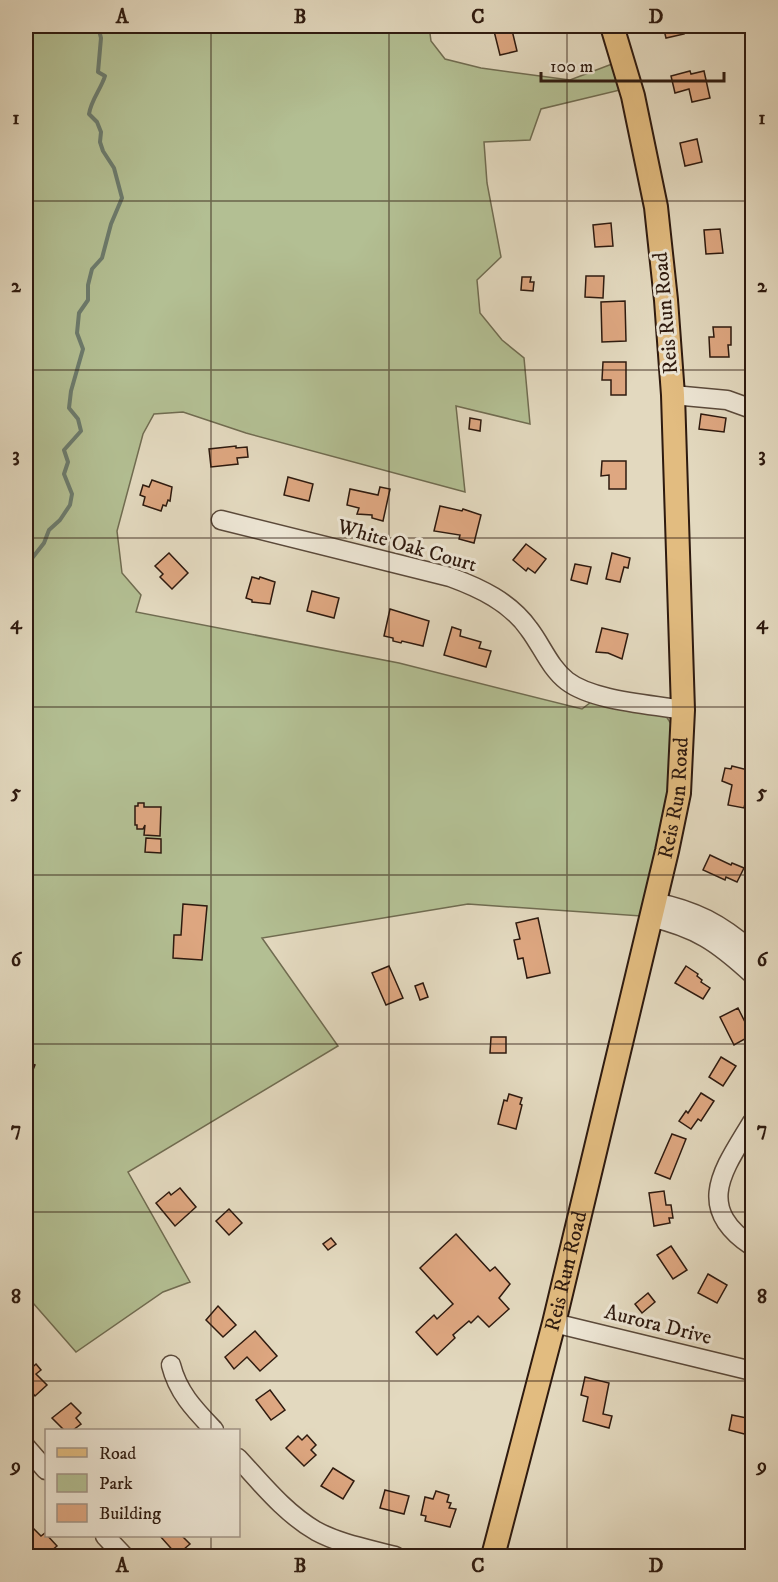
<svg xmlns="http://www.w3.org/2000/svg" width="778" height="1582" font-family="'IM FELL DW Pica',serif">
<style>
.green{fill:#b3bf93;stroke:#706c51;stroke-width:1.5}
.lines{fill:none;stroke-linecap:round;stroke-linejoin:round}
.stream{stroke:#6c7b6d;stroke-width:4}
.building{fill:#dea781;stroke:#2e1a0f;stroke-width:1.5}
.minor-casing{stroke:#5b4a3b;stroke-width:21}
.major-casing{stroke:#2e1a0f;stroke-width:26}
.minor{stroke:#ede6d5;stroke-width:18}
.major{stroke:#e2bc80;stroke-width:22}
.grid{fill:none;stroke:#2e1a0f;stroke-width:1.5;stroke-opacity:0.55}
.labels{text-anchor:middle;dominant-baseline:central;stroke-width:6;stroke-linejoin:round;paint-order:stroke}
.street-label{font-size:21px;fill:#2e1a0f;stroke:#ede6d5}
.neatline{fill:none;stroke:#2e1a0f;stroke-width:2}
.grid-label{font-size:20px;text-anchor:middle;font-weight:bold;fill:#2e1a0f}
</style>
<rect width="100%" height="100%" fill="#e3d9bf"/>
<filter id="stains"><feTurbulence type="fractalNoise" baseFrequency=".00333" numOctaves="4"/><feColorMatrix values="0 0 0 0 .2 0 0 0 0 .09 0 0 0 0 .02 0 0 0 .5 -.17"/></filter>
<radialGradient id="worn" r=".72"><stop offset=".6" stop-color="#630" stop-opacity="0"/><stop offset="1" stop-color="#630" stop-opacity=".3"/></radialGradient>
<polygon class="green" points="26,26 429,26 431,41 445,59 481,68 570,80 612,64 620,90 541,109 530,140 484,142 487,183 501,257 477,280 480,313 502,340 524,358 530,424 456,406 465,492 246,433 183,412 154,414 143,434 117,531 122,573 141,595 136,612 399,663 582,709 591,702 666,716 675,730 668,797 641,916 468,904 262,938 338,1046 128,1172 190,1282 163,1292 76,1352 26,1295"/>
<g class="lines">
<path class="stream" d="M26 566 44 543 49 530 60 520 70 505 72 494 64 474 68 462 64 450 81 431 78 419 69 408 71 391 83 349 77 333 79 313 88 300V285L92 269 102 258 111 224 122 198 114 168 103 151 100 142 101 132 97 122 89 114C91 100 101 89 105 76L98 72 101 38 98 26"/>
</g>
<g class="building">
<polygon points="511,26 517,51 500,55 494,31"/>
<polygon points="663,26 682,26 684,34 666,38"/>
<polygon points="690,71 691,74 704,71 710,98 692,102 689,89 675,93 671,76"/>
<polygon points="697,139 702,162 685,166 680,143"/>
<polygon points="611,223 613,246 595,247 593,225"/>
<polygon points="720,229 723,253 706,254 704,230"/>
<polygon points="586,276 604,276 603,298 585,297"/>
<polygon points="522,277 531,277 530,282 534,282 533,291 521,290"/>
<polygon points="625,301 626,341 602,342 601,302"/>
<polygon points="713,327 731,327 731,345 728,345 729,357 710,357 709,337 714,337"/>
<polygon points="603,362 626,362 626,395 611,395 611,380 602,380"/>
<polygon points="701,414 726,418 724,432 699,429"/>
<polygon points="470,418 481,420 480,431 469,429"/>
<polygon points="236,446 236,448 247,447 248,457 237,458 238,464 211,467 209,449"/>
<polygon points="602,461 626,461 626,489 609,489 609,475 601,476"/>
<polygon points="288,477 313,484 309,501 284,495"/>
<polygon points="152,480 172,487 170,501 168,500 166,506 163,505 161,511 143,505 145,497 140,495 143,485 149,487"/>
<polygon points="380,487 390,489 383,521 372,518 372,515 357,514 359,508 347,505 350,489 378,495"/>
<polygon points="440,506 462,511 463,509 481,515 474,543 459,539 460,535 434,531"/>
<polygon points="526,544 546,559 535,573 528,568 526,571 513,560"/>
<polygon points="169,553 188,573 172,589 160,577 163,574 155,566"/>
<polygon points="612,553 630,558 628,568 624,567 620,582 606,579"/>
<polygon points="575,564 591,567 587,584 571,580"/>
<polygon points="252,577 259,579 260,577 275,582 270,604 252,602 252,600 246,598"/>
<polygon points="312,591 339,598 334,618 307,611"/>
<polygon points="390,609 429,621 423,646 402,641 401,643 393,641 393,638 384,636"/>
<polygon points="452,627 461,630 460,636 481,642 479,648 491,651 486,667 444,655"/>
<polygon points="602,628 628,634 622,659 608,653 596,652"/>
<polygon points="732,766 752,771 752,800 746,799 744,808 728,805 732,785 722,781 725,768 731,769"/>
<polygon points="138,803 144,803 144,807 161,807 160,836 144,835 145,825 143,829 137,829 137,825 135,825 135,806 138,806"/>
<polygon points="146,838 161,839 161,853 145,852"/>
<polygon points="710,855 731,865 732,863 744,868 737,882 726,877 725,880 703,870"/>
<polygon points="752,881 752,899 750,897 751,895 746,891"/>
<polygon points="183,904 207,906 202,960 173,958 174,935 181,935"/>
<polygon points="538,918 550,973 527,978 523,958 518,959 514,940 520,939 516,923"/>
<polygon points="389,966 403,998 386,1005 372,973"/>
<polygon points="686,966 698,974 697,976 702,980 701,982 710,988 703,999 675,983"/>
<polygon points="423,983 428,997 420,1000 415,986"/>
<polygon points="738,1008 747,1026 749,1024 752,1035 734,1045 720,1017"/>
<polygon points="491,1037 506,1037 506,1053 490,1053"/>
<polygon points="721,1057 736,1066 723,1086 709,1077"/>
<polygon points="27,1062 35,1065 30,1077 26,1075"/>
<polygon points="701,1093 714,1101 701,1121 698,1119 691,1129 679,1121 686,1111 688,1113"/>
<polygon points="509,1094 522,1098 520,1104 522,1105 516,1129 498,1124 504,1100 507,1101"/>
<polygon points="672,1134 686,1139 670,1179 655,1173"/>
<polygon points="180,1188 196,1207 175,1226 156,1203 169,1192 171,1195"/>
<polygon points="664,1191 666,1205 671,1205 673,1218 669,1218 670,1223 654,1226 649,1193"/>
<polygon points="229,1209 242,1223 229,1235 216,1221"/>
<polygon points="456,1234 490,1271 495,1267 510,1284 499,1298 509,1309 489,1327 478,1316 471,1323 469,1321 453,1335 455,1338 437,1355 416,1332 434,1315 437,1319 453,1304 420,1268"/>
<polygon points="331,1238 336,1244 328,1250 323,1244"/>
<polygon points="671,1246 687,1270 673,1279 657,1255"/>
<polygon points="708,1274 727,1285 717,1303 698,1293"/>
<polygon points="751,1285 752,1286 752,1304 746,1302"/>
<polygon points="648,1293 655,1302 642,1313 635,1304"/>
<polygon points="218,1306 236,1325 223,1337 206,1320"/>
<polygon points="637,1318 643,1321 640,1326 634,1323"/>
<polygon points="255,1331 277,1356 260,1371 247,1357 234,1369 225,1357"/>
<polygon points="36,1364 41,1370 36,1374 47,1385 35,1396 26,1385 26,1373"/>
<polygon points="585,1377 609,1383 603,1414 612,1416 609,1428 583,1421 588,1397 581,1395"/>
<polygon points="270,1390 285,1410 271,1420 256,1400"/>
<polygon points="71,1403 81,1413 76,1418 81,1424 73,1430 64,1430 52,1418"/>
<polygon points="732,1415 752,1419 752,1436 729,1430"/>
<polygon points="307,1435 316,1445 311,1450 316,1455 304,1466 286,1448 298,1436 302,1440"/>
<polygon points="333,1468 354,1481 343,1499 321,1486"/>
<polygon points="385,1490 409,1496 404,1514 380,1508"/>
<polygon points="436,1491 449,1495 447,1502 451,1503 449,1508 456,1509 450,1527 425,1521 426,1516 421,1515 425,1497 433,1499"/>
<polygon points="34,1529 41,1536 45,1533 57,1546 45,1556 38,1556 26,1542 26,1536"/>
<polygon points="160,1536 182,1536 190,1544 177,1555"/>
</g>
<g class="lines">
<g class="minor-casing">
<g id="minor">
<polyline points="673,395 727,400 752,409"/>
<path d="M221 520 450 577C480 588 510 602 529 629 542 646 550 668 567 681 593 701 650 704 683 710"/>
<path d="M654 902C695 910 721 924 752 951"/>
<path d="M650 917C697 928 717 942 752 974"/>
<path d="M752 1122C724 1169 693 1207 752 1246"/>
<polyline points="554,1323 752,1371"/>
<path d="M171 1365C178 1393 195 1410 214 1430"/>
<polyline points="26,1447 46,1470"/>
<path d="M238 1458C262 1484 285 1513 316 1531 340 1544 369 1549 395 1556"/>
<polyline points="105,1536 124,1556"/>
</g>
</g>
<g class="major-casing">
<g id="major">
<path id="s1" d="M493 1556 554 1323 667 851 679 793 683 710 673 395 666 300 656 207 633 96 612 26"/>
</g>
</g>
<use href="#minor" class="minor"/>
<use href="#major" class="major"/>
</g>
<path class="grid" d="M211 26V1430M389 26V1556M567 26V1556M26 201H752M26 370H752M26 538H752M26 707H752M26 875H752M26 1044H752M26 1212H752M26 1381H752M211 1536V1556"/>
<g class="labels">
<g class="street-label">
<text transform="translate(666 313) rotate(-95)">Reis Run Road</text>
<text transform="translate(407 546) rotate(16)">White Oak Court</text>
<text stroke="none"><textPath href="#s1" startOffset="780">Reis Run Road</textPath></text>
<text stroke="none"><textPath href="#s1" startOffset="294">Reis Run Road</textPath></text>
<text transform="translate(658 1325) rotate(14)">Aurora Drive</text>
</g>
</g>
<rect width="778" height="1582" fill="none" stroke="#e3d9bf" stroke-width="66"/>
<rect x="45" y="1429" width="195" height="108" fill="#ede6d5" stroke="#a19486" stroke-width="1.5"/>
<rect x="57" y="1448" width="30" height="9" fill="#e2bc80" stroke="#a19486" stroke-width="1.5"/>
<text x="99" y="1459" font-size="18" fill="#2e1a0f">Road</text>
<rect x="57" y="1474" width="30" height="18" fill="#b3bf93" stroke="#a19486" stroke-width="1.5"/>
<text x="99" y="1489" font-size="18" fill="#2e1a0f">Park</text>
<rect x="57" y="1504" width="30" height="18" fill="#dea781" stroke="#a19486" stroke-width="1.5"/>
<text x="99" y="1519" font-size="18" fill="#2e1a0f">Building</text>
<path d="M541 72v9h183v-9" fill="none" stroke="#2e1a0f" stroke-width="3"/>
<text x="550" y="72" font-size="18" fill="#2e1a0f" stroke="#ede6d5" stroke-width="4.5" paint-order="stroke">100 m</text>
<rect x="33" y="33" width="712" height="1516" class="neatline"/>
<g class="grid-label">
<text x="122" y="23">A</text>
<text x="300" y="23">B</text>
<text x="478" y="23">C</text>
<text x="656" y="23">D</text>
<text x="16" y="124">1</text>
<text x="762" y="124">1</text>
<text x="16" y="292">2</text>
<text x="762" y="292">2</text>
<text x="16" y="461">3</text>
<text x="762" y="461">3</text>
<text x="16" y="629">4</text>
<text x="762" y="629">4</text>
<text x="16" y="798">5</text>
<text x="762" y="798">5</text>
<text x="16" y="966">6</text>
<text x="762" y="966">6</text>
<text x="16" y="1135">7</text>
<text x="762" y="1135">7</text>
<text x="16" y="1303">8</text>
<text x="762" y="1303">8</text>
<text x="16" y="1472">9</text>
<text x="762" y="1472">9</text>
<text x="122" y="1572">A</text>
<text x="300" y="1572">B</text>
<text x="478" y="1572">C</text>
<text x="656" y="1572">D</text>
</g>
<rect width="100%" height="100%" filter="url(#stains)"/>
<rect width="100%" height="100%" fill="url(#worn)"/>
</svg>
